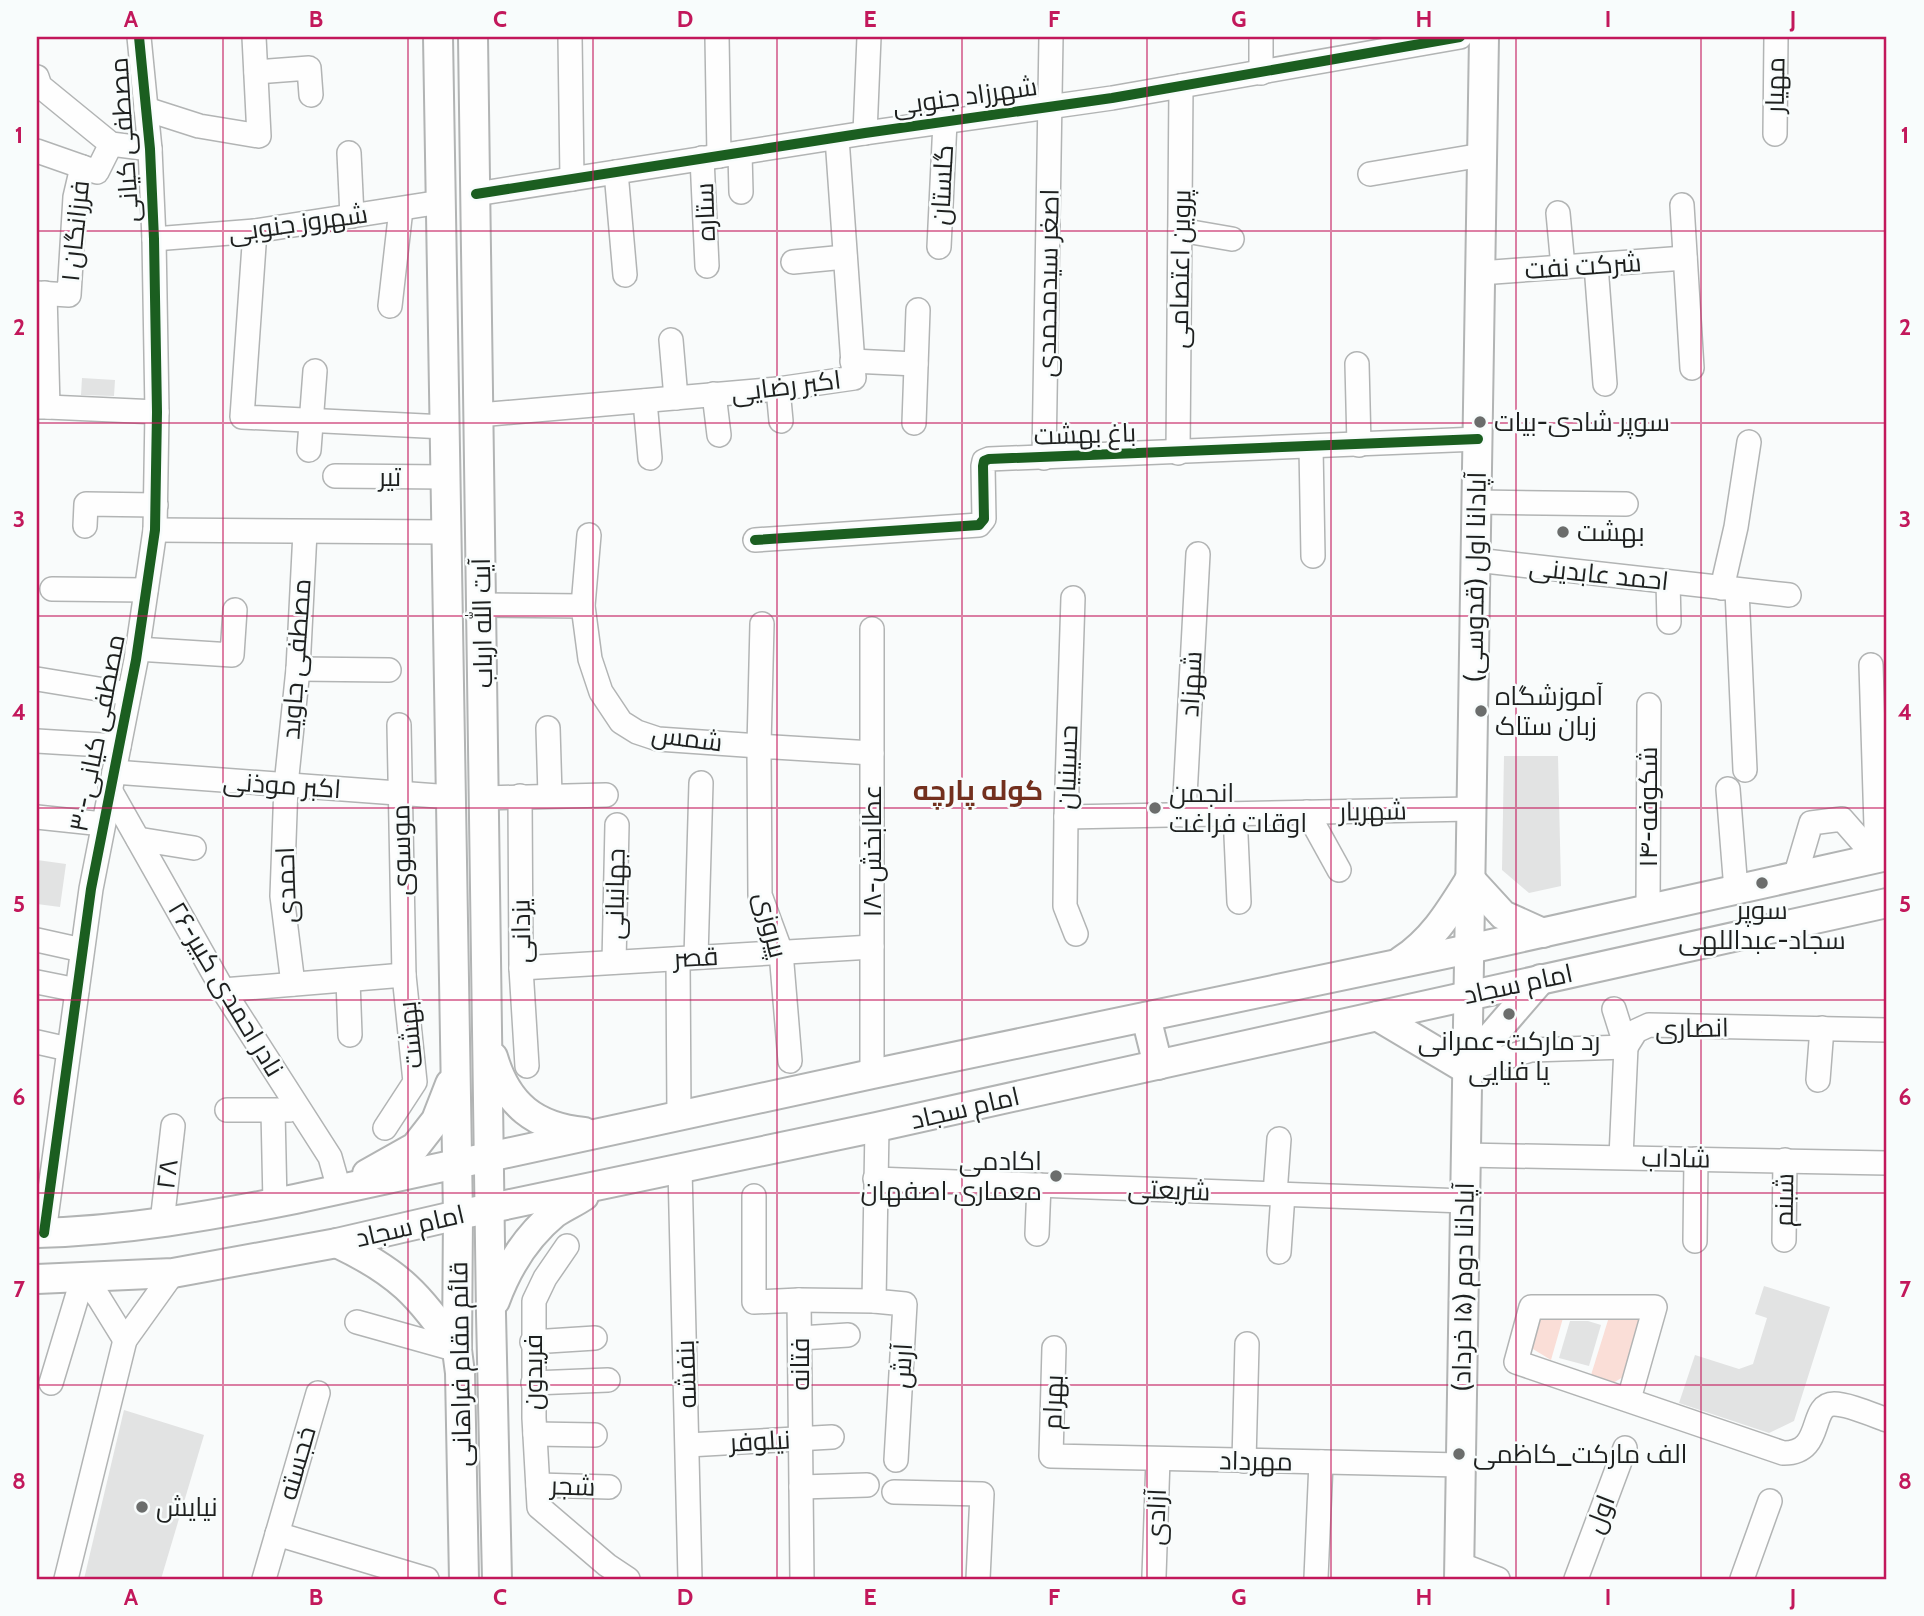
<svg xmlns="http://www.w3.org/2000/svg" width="1924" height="1616" font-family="Cabin,Cairo,sans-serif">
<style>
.green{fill:#faded7}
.building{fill:#e2e3e3}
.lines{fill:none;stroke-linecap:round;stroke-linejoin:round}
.minor-casing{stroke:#b2b4b4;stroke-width:26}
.major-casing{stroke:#b2b4b4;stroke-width:32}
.minor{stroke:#fefefe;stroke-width:23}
.major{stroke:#fefefe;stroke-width:28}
.cycleway-casing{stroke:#f8fcfc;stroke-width:15}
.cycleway{stroke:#1b5e20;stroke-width:10}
.grid{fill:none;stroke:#c2185b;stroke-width:2;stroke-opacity:0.55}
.poi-dot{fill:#6b6d6c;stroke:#f8fcfc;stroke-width:2.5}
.labels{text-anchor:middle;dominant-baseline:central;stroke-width:5;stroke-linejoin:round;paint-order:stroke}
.street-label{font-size:26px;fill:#1e201f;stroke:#f8fcfc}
.poi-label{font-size:26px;fill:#1e201f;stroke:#f8fcfc;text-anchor:start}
.neighbourhood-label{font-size:28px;font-weight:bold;fill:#73301e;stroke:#f8fcfc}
.neatline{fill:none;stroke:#c2185b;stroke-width:2.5}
.grid-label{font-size:23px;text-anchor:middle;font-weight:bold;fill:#c2185b}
</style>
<rect width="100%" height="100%" fill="#f9fbfb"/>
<g class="green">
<polygon points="1609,1317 1643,1318 1628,1374 1613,1383 1591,1375"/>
<polygon points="1537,1318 1563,1318 1551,1360 1528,1346"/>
</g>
<g class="building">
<polygon points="82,378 115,380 114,396 81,395"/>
<polygon points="1504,756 1558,756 1561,886 1529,893 1502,870"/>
<polygon points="37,860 66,864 60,907 37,904"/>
<polygon points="1764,1286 1830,1307 1794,1421 1769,1433 1679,1403 1695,1355 1739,1369 1753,1364 1767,1318 1755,1314"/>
<polygon points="1570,1321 1588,1321 1601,1325 1589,1366 1559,1358"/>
<polygon points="124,1410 204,1435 161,1579 84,1579"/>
</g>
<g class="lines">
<g class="minor-casing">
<g id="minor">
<polyline points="570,37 572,179"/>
<polyline points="717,37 719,156"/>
<polyline points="1261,37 1261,73"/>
<polyline points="256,72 309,68 311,95"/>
<polyline points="37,77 40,86 111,144 150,149"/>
<polyline points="146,109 199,126 259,136 254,37"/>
<polyline points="865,133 869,37"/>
<polyline points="1775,134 1776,37"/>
<polyline points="37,151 97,172 111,144"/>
<polyline points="349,153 352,216"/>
<polyline points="740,153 741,192"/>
<polyline points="702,158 707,266"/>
<polyline points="616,172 625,275"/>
<polyline points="1370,174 1482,155"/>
<polyline points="476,194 865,133 1112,98 1460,37"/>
<polyline points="1682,205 1692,368"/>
<polyline points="1558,213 1563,267"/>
<polyline points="1180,230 1232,239"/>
<polyline points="255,231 242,417 445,427"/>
<polyline points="154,239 255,231 441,202"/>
<polyline points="939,247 945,122"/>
<polyline points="793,262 845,257"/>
<polyline points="1596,265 1605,384"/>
<polyline points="1480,273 1685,258"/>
<polyline points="37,293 69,295 75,197 82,167"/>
<polyline points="390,306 401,209"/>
<polyline points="671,340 676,398"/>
<polyline points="852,361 916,364"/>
<polyline points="1357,364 1359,445"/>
<polyline points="778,389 781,421"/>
<polyline points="714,394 719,435"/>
<polyline points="645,401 650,458"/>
<polyline points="37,407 48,407 45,293"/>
<polyline points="48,407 157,412"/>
<polyline points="479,415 778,389 854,378 837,138"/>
<polyline points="914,423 918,310"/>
<polyline points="1311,447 1313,556"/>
<polyline points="309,450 315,371"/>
<polyline points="1178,453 1181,86"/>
<polyline points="1044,458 1051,37"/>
<polyline points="335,476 446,477"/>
<polyline points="1477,502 1626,504"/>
<polyline points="85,526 86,504 156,505"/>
<polyline points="155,530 446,532"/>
<polyline points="589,535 583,606 590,659 601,692 621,722 637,732 658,739 759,746 762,624"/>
<polyline points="755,540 979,525 984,519 983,466 984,461 989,459 1478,439"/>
<polyline points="1476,560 1789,595"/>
<polyline points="1668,582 1669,622"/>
<polyline points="1722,588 1736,527 1749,442"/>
<polyline points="52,589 146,590"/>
<polyline points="1737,590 1745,770"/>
<polyline points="1073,598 1066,817 1065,906 1076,934"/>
<polyline points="481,605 583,606"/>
<polyline points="137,649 232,655 235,610"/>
<polyline points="1871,665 1877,859"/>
<polyline points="298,669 389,670"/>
<polyline points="37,679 129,694"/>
<polyline points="548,728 550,795"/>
<polyline points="37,741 119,746"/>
<polyline points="114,772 451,797"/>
<polyline points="1728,789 1736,890"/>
<polyline points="110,790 223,990 330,1157 339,1189"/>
<polyline points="520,796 521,968 527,1066"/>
<polyline points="484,798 606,795"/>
<polyline points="1307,812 1339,870"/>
<polyline points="1235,814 1239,902"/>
<polyline points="1184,815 1198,554"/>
<polyline points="37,817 103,824"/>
<polyline points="1066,817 1471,809"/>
<polyline points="138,839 194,848"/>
<polyline points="1795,877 1811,823 1842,819 1877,859"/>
<polyline points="1648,909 1649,705"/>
<polyline points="37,940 82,950"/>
<polyline points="696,957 701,783"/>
<polyline points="678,959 679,1116"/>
<polyline points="614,962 617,825"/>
<polyline points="521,968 872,947"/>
<polyline points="348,980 350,1035"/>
<polyline points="37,982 77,990"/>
<polyline points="293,984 282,896 286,785 298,669 305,532"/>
<polyline points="223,990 404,975"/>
<polyline points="1614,1009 1626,1047 1621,1157"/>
<polyline points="37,1042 68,1049"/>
<polyline points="790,1061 781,952 760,895 759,746 872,753"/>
<polyline points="1466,1069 1531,1050 1626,1047 1636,1031 1649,1025 1887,1030"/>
<polyline points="872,1074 872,629"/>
<polyline points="1818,1080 1822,1028"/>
<polyline points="227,1110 289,1110"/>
<polyline points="273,1111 275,1203"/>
<polyline points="877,1127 874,1301 905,1304 896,1460"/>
<polyline points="385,1128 415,1082 404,975 399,725"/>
<polyline points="1465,1155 1887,1163"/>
<polyline points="680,1169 690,1579"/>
<polyline points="875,1179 1464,1201"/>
<polyline points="1275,1194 1279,1139"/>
<polyline points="754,1196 754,1302 799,1300 802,1579"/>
<polyline points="162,1222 173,1126"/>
<polyline points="44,1233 91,889 136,660 155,530 157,412 154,239 150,149 139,37"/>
<polyline points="1037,1234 1039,1185"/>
<polyline points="1784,1240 1785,1160"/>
<polyline points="1695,1241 1696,1159"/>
<polyline points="567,1246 545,1278 534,1301 534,1418 539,1507 607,1565 628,1579"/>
<polyline points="1279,1252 1283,1194"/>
<polyline points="83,1277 99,1298 125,1340"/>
<polyline points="799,1300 874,1301"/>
<polyline points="357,1322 457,1350"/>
<polyline points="800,1338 848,1335"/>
<polyline points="532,1342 595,1338"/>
<polyline points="1054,1348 1051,1456 1460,1465"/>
<polyline points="51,1383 83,1277"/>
<polyline points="533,1383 608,1380"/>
<path d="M1629 1399 1655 1307H1531L1516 1362 1783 1453C1825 1454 1808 1404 1834 1404 1848 1404 1873 1415 1887 1420"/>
<polyline points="535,1434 595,1435"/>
<polyline points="688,1445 832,1437"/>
<polyline points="1244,1461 1247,1344"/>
<polyline points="538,1485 609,1487"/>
<polyline points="801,1487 867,1485"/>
<polyline points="894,1492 982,1494 978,1579"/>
<polyline points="277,1534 427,1579"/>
<polyline points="1459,1564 1498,1579"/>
<polyline points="1154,1576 1158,1459"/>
<polyline points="1316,1578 1321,1462"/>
<polyline points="66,1579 125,1340 173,1273"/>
<polyline points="264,1579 318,1393"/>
<polyline points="1576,1579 1625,1448"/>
<polyline points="1742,1579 1770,1501"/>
</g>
</g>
<g class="major-casing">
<g id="major">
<polyline points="438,37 458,1215 457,1350 460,1373 464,1579"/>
<polyline points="473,37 491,1314 497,1579"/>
<polyline points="1470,879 1503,915 1543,933"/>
<path d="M1401 961C1433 940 1450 911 1470 879"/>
<polyline points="1377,1016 1466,1069 1485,1044 1541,979"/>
<polyline points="1146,1017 1158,1065"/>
<path d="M493 1057C507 1105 535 1127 584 1132"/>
<polyline points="367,1174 415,1147 436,1120 450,1084"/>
<path d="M37 1233C124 1231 210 1216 295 1199L872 1074 1469 949 1887 856"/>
<path d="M337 1243C398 1272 420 1295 457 1350"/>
<polyline points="37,1279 173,1273 337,1243 458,1215 877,1127 1887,903"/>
<path d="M495 1301C507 1268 527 1236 555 1213 564 1207 575 1202 584 1196"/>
<polyline points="1459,1579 1484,37"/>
</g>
</g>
<use href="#minor" class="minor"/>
<use href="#major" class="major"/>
<g class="cycleway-casing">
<g id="cycleway">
<polyline points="476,194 865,133 1112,98 1460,37"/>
<polyline points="755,540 979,525 984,519 983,466 984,461 989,459 1478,439"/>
<polyline points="44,1233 91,889 136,660 155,530 157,412 154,239 150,149 139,37"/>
</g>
</g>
<use href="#cycleway" class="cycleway"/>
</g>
<path class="grid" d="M223 37V1579M408 37V1579M593 37V1579M777 37V1579M962 37V1579M1147 37V1579M1331 37V1579M1516 37V1579M1701 37V1579M37 231H1887M37 423H1887M37 616H1887M37 808H1887M37 1000H1887M37 1193H1887M37 1385H1887"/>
<g class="poi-dot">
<circle cx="1480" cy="422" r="7"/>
<circle cx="1563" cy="532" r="7"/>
<circle cx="1481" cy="711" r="7"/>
<circle cx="1155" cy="808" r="7"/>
<circle cx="1762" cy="883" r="7"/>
<circle cx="1509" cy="1014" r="7"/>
<circle cx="1056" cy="1176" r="7"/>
<circle cx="1459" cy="1454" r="7"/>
<circle cx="142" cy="1507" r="7"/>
</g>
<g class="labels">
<g class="street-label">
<text transform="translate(1775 85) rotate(-89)">مهیار</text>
<text transform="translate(965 96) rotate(-8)">شهرزاد جنوبی</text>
<text transform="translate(124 140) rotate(-94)">مصطفی کیانی</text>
<text transform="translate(942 185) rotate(-87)">گلستان</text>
<text transform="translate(705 212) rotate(-92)">ستاره</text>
<text transform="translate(298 223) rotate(-8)">شهروز جنوبی</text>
<text transform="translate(75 231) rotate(-84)">فرزانگان ۱</text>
<text transform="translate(1583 266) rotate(-4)">شرکت نفت</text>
<text transform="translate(1180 269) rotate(-89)">پروین اعتصامی</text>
<text transform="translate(1048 283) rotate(-89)">اصغر سیدمحمدی</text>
<text transform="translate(786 386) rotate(-7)">اکبر رضایی</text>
<text transform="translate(1085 434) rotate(-2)">باغ بهشت</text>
<text x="390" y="477">تیر</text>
<text transform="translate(1599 574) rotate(6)">احمد عابدینی</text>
<text transform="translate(1475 577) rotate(-89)">آپادانا اول (قدوسی)</text>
<text transform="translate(482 623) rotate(-91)">آیت الله ارباب</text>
<text transform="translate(296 659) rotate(-86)">مصطفی جاوید</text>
<text transform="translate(1191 684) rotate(-87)">شهزاد</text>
<text transform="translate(97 733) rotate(-79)">۳۰-مصطفی کیانی</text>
<text transform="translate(687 738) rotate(7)">شمس</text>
<text transform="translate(1067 767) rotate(-88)">حسینیان</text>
<text transform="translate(282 785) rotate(4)">اکبر موذنی</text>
<text transform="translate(1648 807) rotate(-90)">۱۴-شکوفه</text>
<text transform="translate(1373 811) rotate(-1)">شهریار</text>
<text transform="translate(401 850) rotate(-91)">موسوی</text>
<text transform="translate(872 851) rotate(-90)">۱۸-عطابخش</text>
<text transform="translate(286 885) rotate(-92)">احمدی</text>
<text transform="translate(615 894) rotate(-89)">جهانبانی</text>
<text transform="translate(771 925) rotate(76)">پیروزی</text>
<text transform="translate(521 931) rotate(-91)">یزدانی</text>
<text transform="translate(696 957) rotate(-3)">قصر</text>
<text transform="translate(1518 984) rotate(-12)">امام سجاد</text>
<text transform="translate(226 989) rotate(59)">۲۶-نادر احمدی کبیر</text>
<text transform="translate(1692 1028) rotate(-1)">انصاری</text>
<text transform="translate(410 1035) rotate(-96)">بهشت</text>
<text transform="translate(965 1108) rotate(-13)">امام سجاد</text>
<text transform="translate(1676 1158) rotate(1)">شاداب</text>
<text transform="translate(167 1174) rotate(-83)">۲۸</text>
<text transform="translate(1169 1190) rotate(2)">شریعتی</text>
<text transform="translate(1784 1200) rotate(-89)">شبنم</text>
<text transform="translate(410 1226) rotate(-13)">امام سجاد</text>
<text transform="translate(1463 1287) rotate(-89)">آپادانا دوم (۱۵ خرداد)</text>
<text transform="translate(460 1364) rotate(-91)">قائم مقام فراهانی</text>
<text transform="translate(800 1364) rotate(-90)">فتانه</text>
<text transform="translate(902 1366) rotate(-87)">آرش</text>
<text transform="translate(533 1372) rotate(-90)">فریدون</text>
<text transform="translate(686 1374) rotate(-92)">بنفشه</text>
<text transform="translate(1053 1402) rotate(-88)">بهرام</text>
<text transform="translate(760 1441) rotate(-3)">نیلوفر</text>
<text transform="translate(1256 1461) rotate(1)">مهرداد</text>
<text transform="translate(297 1463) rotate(-74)">خجسته</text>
<text transform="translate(573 1486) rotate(2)">شجر</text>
<text transform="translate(1600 1514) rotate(-69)">اول</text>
<text transform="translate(1156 1517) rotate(-88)">آزادی</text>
</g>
<g class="poi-label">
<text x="1494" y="422">سوپر شادی-بیات</text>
<text x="1577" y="532">بهشت</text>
<text x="1495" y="696">آموزشگاه<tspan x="1495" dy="30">زبان ستاک</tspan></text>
<text x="1169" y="793">انجمن<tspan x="1169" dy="30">اوقات فراغت</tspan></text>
<text x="1762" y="910" text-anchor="middle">سوپر<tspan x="1762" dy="30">سجاد-عبداللهی</tspan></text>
<text x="1509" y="1041" text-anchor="middle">رد مارکت-عمرانی<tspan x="1509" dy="30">یا فنایی</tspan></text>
<text x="1042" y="1161" text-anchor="end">اکادمی<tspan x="1042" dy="30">معماری اصفهان</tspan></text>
<text x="1473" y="1454">الف مارکت_کاظمی</text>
<text x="156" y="1507">نیایش</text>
</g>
<g class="neighbourhood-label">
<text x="978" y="790">کوله پارچه</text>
</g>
</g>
<rect width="1924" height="1616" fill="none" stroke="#f8fcfc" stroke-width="77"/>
<rect x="38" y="38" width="1847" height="1540" class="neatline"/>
<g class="grid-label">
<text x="131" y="27">A</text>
<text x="316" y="27">B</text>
<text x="500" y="27">C</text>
<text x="685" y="27">D</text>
<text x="870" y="27">E</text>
<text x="1054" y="27">F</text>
<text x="1239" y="27">G</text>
<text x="1424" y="27">H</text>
<text x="1608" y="27">I</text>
<text x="1793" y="27">J</text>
<text x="19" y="143">1</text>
<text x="1905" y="143">1</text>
<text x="19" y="335">2</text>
<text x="1905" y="335">2</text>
<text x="19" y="527">3</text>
<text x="1905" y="527">3</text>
<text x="19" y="720">4</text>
<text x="1905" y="720">4</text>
<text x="19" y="912">5</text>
<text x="1905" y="912">5</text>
<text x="19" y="1105">6</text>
<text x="1905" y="1105">6</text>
<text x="19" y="1297">7</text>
<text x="1905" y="1297">7</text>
<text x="19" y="1489">8</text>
<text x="1905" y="1489">8</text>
<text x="131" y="1605">A</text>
<text x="316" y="1605">B</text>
<text x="500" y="1605">C</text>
<text x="685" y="1605">D</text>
<text x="870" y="1605">E</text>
<text x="1054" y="1605">F</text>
<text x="1239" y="1605">G</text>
<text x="1424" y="1605">H</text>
<text x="1608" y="1605">I</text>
<text x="1793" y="1605">J</text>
</g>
</svg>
